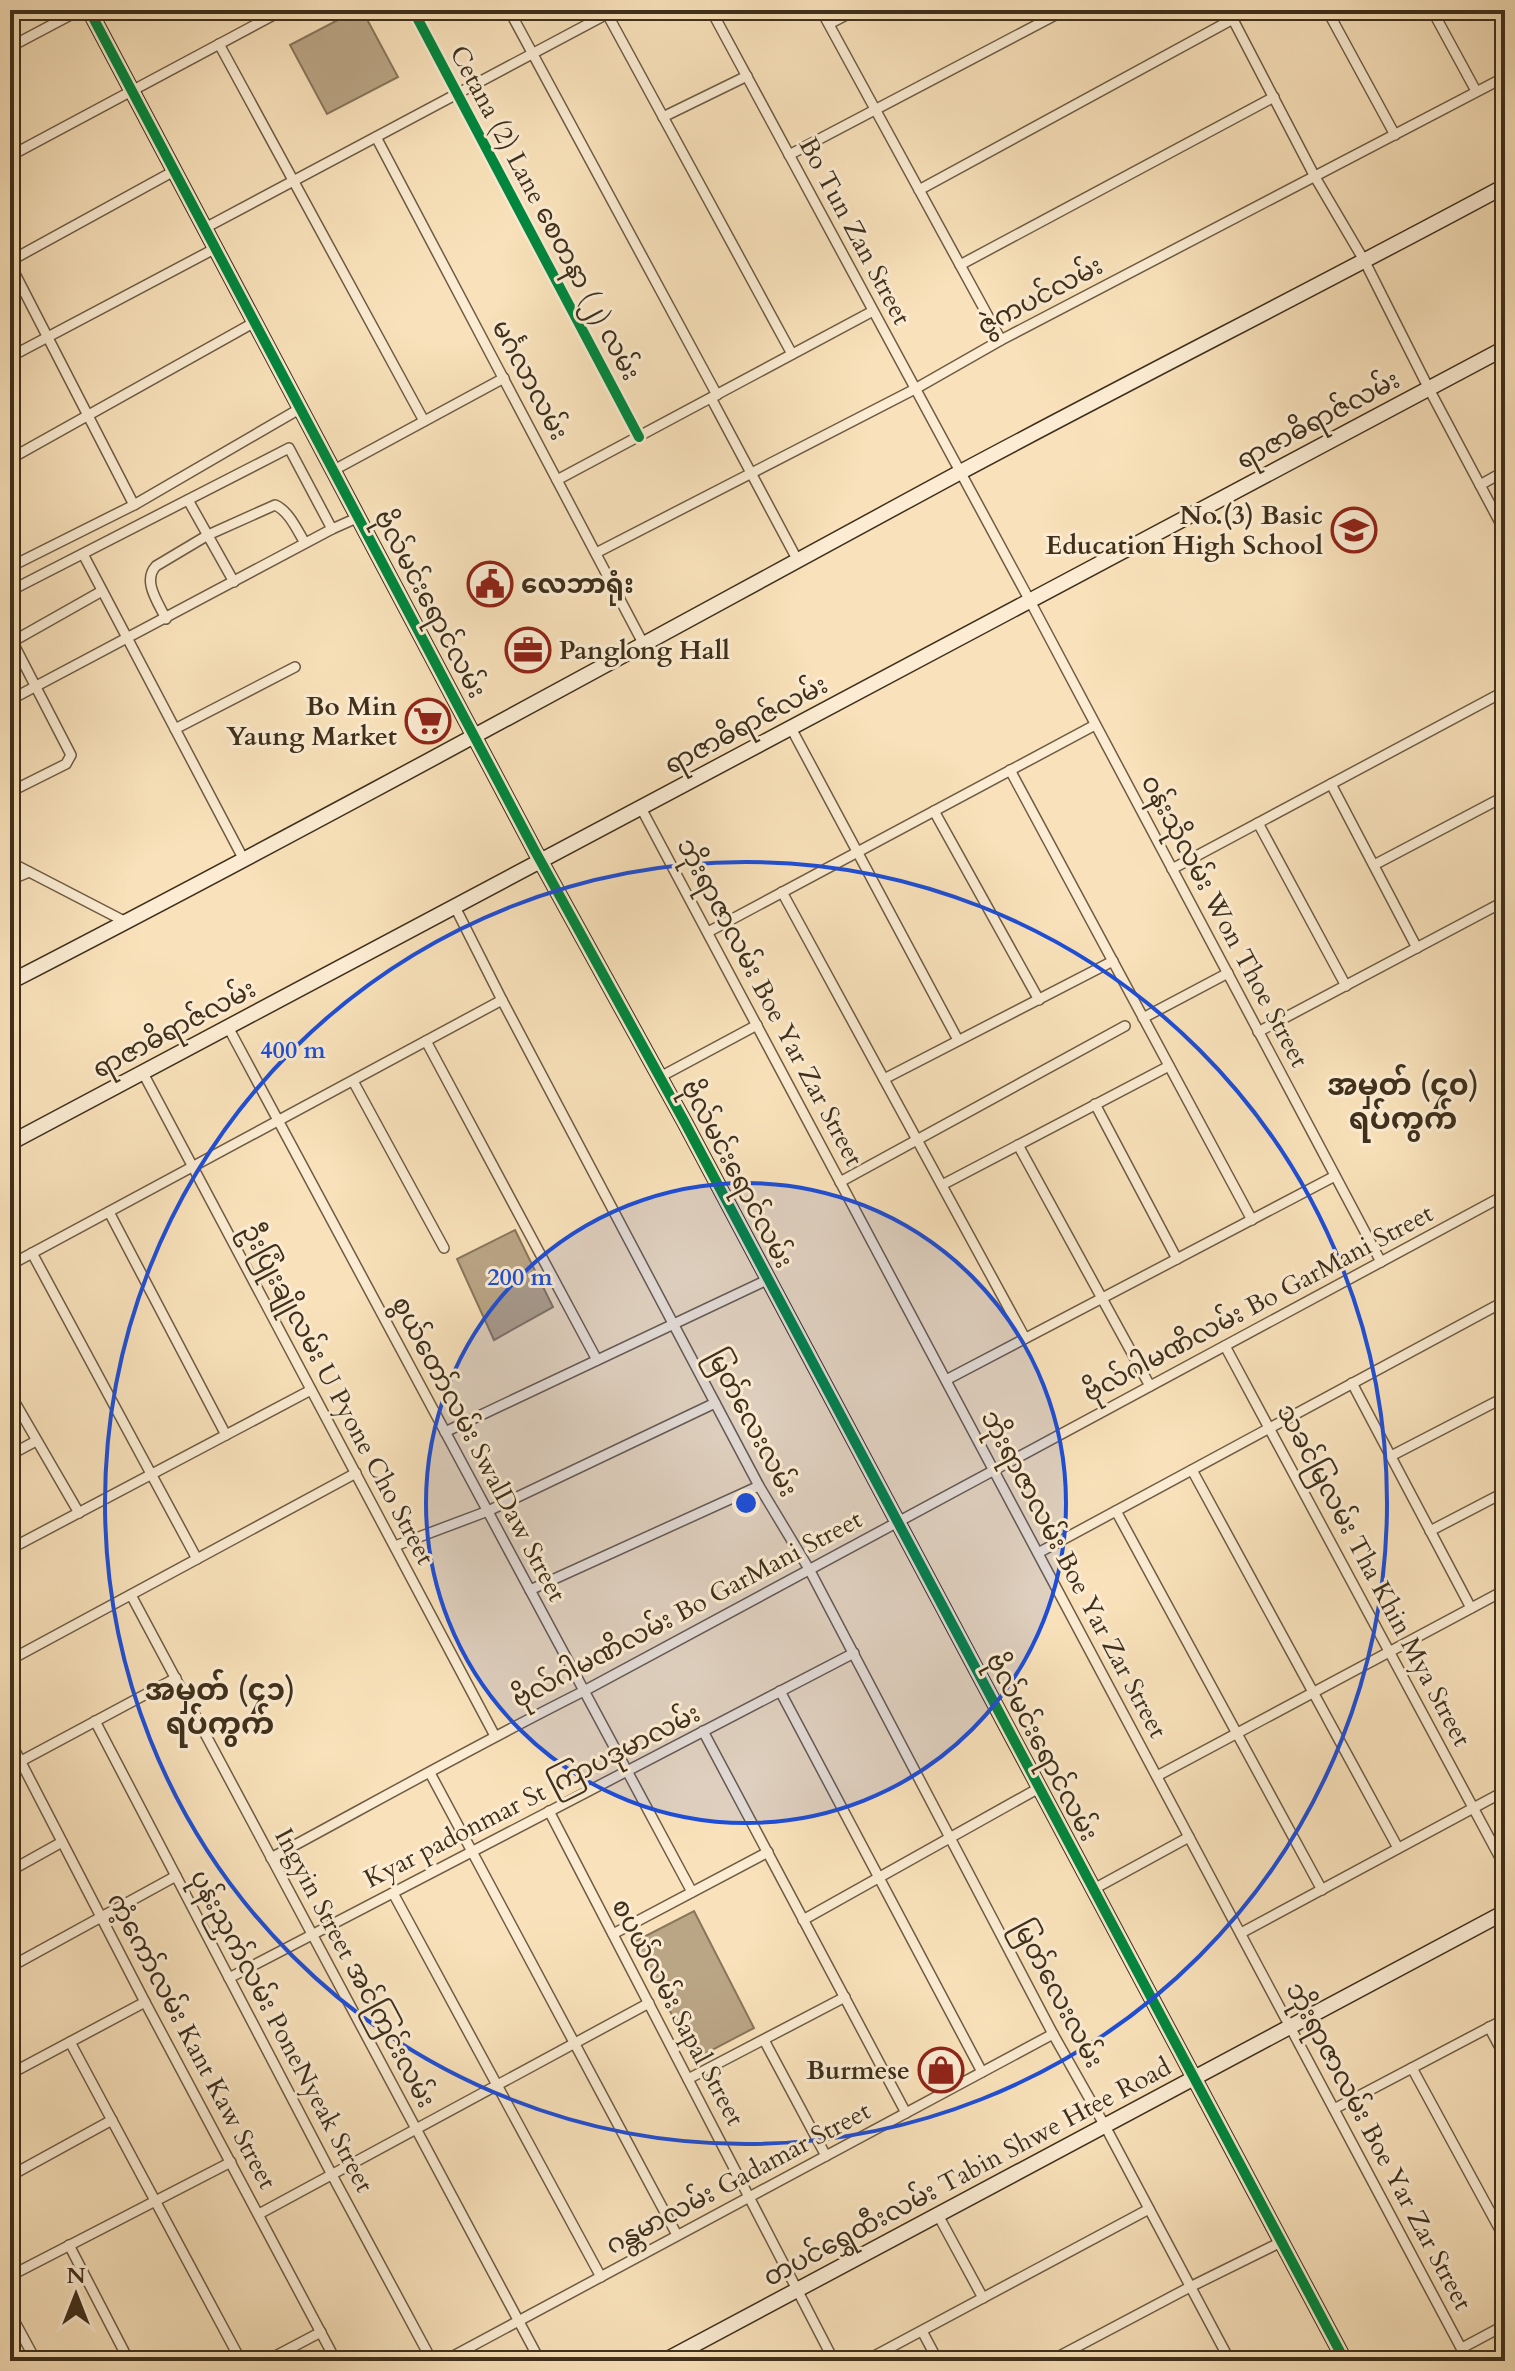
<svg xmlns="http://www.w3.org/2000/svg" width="1515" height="2371" font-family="Cardo,'Noto Sans Myanmar',serif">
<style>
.water{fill:#baa585;stroke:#89765b;stroke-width:2}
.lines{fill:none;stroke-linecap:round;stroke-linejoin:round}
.street-casing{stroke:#6e5c43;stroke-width:12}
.secondary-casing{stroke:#3f2f1b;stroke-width:17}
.street{stroke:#fbecd3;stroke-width:9}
.secondary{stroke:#fbecd3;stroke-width:14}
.cycleway-casing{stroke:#fbecd3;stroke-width:15}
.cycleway{stroke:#00873e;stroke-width:10}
.ring{fill:none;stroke:#1d4ed8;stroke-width:4}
.labels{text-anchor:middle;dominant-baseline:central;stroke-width:6;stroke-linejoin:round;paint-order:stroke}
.street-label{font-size:26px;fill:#3f2f1b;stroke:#fbecd3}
.poi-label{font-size:26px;font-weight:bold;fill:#3f2f1b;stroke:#fbecd3;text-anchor:end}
.quarter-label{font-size:30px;font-weight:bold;fill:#3f2f1b;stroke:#fbecd3}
.centre{fill:#1d4ed8;stroke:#fbecd3;stroke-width:4}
.ring-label{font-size:24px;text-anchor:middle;font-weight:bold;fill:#1d4ed8;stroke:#fbecd3;stroke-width:6;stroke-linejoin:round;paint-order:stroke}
</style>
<rect width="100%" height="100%" fill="#f9e2bb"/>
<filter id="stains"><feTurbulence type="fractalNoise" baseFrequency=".0025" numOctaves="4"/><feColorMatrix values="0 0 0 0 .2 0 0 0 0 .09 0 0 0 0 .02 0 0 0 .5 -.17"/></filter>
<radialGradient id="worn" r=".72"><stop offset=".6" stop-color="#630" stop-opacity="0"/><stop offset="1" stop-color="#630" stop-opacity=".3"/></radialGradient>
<g class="water">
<polygon points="357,10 362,10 398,77 327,114 290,45"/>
<polygon points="515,1230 553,1307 494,1340 457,1259"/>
<polygon points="694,1911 754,2028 695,2059 634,1942"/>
</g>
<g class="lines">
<g class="street-casing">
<g id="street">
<polyline points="413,10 639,437"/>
<polyline points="509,10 717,395"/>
<polyline points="605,10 792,354"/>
<polyline points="711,10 1030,601 1381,1262"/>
<polyline points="821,10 1001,340"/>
<polyline points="1228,10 1315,177 1365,262 1429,389 1505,532"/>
<polyline points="1327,10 1395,135"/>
<polyline points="1432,10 1476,91"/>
<polyline points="829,24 856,10"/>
<polyline points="219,44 424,421"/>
<polyline points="10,47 80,10"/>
<polyline points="663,117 747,76"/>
<polyline points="376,137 644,645"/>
<polyline points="789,155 1065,10"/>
<polyline points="10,156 283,10"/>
<polyline points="919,190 1233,19"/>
<polyline points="205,228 607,14"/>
<polyline points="10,261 174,171"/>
<polyline points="10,264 134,505"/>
<polyline points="960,265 1274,97"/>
<polyline points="10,357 216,248"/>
<polyline points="711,398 798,561"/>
<polyline points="10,459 255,322"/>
<polyline points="334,470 504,378"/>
<polyline points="557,480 873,311"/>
<polyline points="1480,485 1505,471"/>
<polyline points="188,500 234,582"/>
<polyline points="596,553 915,389 1001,340 1505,77"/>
<polyline points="83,554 244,860"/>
<polyline points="10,567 134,505 301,408"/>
<polyline points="10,591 289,448 332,529"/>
<path d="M166 619C158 602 142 581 156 566L208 535 275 505C289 511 297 530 305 543"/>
<polyline points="10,637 71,755 66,764 10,792"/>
<polyline points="10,643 102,591"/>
<polyline points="10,700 332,529 359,517"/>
<polyline points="791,728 958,1040"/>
<polyline points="175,729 295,667"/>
<polyline points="1010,770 1252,1220"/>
<polyline points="1331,784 1417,948"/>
<polyline points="641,808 1468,2361"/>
<polyline points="934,811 1039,1000"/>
<polyline points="1258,823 1346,986"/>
<polyline points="10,862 126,922"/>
<polyline points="1374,865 1505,796"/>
<polyline points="1172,869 1505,691"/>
<polyline points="10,880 29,872"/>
<polyline points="782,892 1025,1338"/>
<polyline points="455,907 502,1000 759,1486 809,1569 1053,2034 1105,2126 1230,2361"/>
<polyline points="708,932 1095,725"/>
<polyline points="1143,1018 1228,973"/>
<polyline points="228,1027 692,1892"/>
<polyline points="1258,1032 1505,901"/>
<polyline points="426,1041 597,1360"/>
<polyline points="143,1073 495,1736"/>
<polyline points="660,1077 757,1025"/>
<polyline points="884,1079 1113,961"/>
<polyline points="353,1081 444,1248"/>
<polyline points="1095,1104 1177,1259"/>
<polyline points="1018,1145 1150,1386"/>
<polyline points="840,1182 1125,1026"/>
<polyline points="942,1185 1169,1066"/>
<polyline points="109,1212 226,1435"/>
<polyline points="32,1253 197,1559"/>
<polyline points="10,1265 502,1000"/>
<polyline points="1225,1346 1505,1867"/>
<polyline points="946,1380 1335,1176"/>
<polyline points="1352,1383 1471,1608"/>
<polyline points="10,1394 79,1513"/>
<polyline points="445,1432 769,1279"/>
<polyline points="10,1455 36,1441"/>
<polyline points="1391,1456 1505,1397"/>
<polyline points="1192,1470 1398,1848"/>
<polyline points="1116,1511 1322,1890"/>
<polyline points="1430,1531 1505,1492"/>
<polyline points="395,1546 488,1511 715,1403"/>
<polyline points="10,1549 311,1390"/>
<polyline points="1038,1553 1505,1301"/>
<polyline points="530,1590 759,1486"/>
<polyline points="131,1595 540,2361"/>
<polyline points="10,1660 356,1473"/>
<polyline points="780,1691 982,2072"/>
<polyline points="95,1721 332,2175 432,2361"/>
<polyline points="703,1731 906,2113"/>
<polyline points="10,1741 145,2002 336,2361"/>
<polyline points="10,1767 176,1678"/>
<polyline points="430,1773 677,2235"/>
<polyline points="1157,1776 1505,1590"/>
<polyline points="549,1811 834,2361"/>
<path d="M271 1858C375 1802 478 1744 584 1691L1505 1195"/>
<polyline points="10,1871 62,1842"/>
<polyline points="1092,1890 1189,1837"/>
<polyline points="393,1893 601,2277"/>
<polyline points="803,1920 1039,1788"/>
<polyline points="1241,1933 1505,1791"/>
<polyline points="613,1934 768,1852"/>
<polyline points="10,1967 176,1876"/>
<polyline points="229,1978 854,1653"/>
<polyline points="1489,2027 1505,2057"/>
<polyline points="764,2040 826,2156"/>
<polyline points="70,2042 241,2361"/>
<polyline points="1412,2068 1505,2239"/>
<polyline points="10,2074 145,2002"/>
<polyline points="688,2079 845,1997"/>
<polyline points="1334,2109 1505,2019"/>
<polyline points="10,2176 112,2120"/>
<polyline points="259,2214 649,2003"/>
<polyline points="938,2215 983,2298"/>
<polyline points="69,2245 129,2361"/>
<polyline points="10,2276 231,2162"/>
<polyline points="10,2313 36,2361"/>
<polyline points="922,2331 938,2361"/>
<polyline points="1462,2348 1505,2325"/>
<polyline points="266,2361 321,2332"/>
<polyline points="444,2361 1053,2034"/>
<polyline points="865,2361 1149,2209"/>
<polyline points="1050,2361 1190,2287 1281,2242"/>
</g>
</g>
<g class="secondary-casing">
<g id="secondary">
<polyline points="89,10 535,851 684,1121 1345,2361"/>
<path d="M10 982C328 818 641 645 955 475 1138 377 1323 284 1505 186"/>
<polyline points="10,1143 1505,348"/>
<polyline points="664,2361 1505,1912"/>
</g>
</g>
<use href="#street" class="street"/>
<use href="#secondary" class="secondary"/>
<g class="cycleway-casing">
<g id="cycleway">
<polyline points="89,10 535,851 684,1121 1345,2361"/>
<polyline points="413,10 639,437"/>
</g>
</g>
<use href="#cycleway" class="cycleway"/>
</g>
<circle cx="746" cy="1503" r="320" fill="#1d4ed8" fill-opacity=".12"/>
<g class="ring">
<circle cx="746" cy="1503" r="320"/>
<circle cx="746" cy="1503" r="641"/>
</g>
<defs>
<g id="school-ring" transform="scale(2.3)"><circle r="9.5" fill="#fbecd3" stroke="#8f2418" stroke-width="1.5"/><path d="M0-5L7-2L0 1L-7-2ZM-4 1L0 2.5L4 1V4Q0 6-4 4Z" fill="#8f2418"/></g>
<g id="civic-ring" transform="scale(2.3)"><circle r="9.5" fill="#fbecd3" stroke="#8f2418" stroke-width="1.5"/><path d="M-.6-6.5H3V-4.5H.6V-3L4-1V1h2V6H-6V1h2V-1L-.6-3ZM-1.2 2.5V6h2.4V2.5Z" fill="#8f2418"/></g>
<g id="office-ring" transform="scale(2.3)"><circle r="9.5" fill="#fbecd3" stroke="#8f2418" stroke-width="1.5"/><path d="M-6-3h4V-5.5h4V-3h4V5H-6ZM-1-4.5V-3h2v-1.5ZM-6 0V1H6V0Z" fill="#8f2418"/></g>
<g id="supermarket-ring" transform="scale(2.3)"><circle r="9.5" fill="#fbecd3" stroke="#8f2418" stroke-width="1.5"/><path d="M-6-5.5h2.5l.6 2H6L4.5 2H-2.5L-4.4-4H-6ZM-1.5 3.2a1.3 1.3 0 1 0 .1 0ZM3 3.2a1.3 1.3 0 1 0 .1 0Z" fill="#8f2418"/></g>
<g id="shop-ring" transform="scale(2.3)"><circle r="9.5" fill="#fbecd3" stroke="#8f2418" stroke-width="1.5"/><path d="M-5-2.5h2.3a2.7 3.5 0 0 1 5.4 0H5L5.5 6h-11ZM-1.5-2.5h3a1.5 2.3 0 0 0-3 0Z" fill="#8f2418"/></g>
</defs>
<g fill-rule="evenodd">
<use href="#school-ring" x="1354" y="530"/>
<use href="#civic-ring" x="490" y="584"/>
<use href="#office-ring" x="528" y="650"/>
<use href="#supermarket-ring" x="428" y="721"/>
<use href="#shop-ring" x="941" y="2070"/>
</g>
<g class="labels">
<g class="street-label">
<text transform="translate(545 213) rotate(62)">Cetana (2) Lane စေတနာ (၂) လမ်း</text>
<text transform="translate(855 231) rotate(62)">Bo Tun Zan Street</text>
<text transform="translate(1040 296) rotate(-28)">ဇွဲကပင်လမ်း</text>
<text transform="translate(530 380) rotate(62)">မင်္ဂလာလမ်း</text>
<text transform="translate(1318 420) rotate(-28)">ရာဇာဓိရာဇ်လမ်း</text>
<text transform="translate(430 604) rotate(62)">ဗိုလ်မင်းရောင်လမ်း</text>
<text transform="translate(746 725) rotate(-28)">ရာဇာဓိရာဇ်လမ်း</text>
<text transform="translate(1225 921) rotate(62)">ဝန်းသိုလမ်း Won Thoe Street</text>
<text transform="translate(770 1002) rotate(62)">ဘိုးရာဇာလမ်း Boe Yar Zar Street</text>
<text transform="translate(174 1029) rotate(-28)">ရာဇာဓိရာဇ်လမ်း</text>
<text transform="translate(737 1174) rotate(62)">ဗိုလ်မင်းရောင်လမ်း</text>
<text transform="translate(1258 1303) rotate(-28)">ဗိုလ်ဂါမဏိလမ်း Bo GarMani Street</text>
<text transform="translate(338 1394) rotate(62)">ဦးပြုံးချိုလမ်း U Pyone Cho Street</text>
<text transform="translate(752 1423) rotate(62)">မြတ်လေးလမ်း</text>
<text transform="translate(479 1449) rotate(62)">စွယ်တော်လမ်း SwalDaw Street</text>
<text transform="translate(1074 1574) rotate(62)">ဘိုးရာဇာလမ်း Boe Yar Zar Street</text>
<text transform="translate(1374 1575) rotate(62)">သခင်မြလမ်း Tha Khin Mya Street</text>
<text transform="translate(687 1609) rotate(-28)">ဗိုလ်ဂါမဏိလမ်း Bo GarMani Street</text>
<text transform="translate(1042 1747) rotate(62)">ဗိုလ်မင်းရောင်လမ်း</text>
<text transform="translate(532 1796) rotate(-27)">Kyar padonmar St ကြာပဒုမာလမ်း</text>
<text transform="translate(355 1968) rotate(62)">Ingyin Street အင်ကြင်းလမ်း</text>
<text transform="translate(1058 1994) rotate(62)">မြတ်လေးလမ်း</text>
<text transform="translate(678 2012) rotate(62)">စပယ်လမ်း Sapal Street</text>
<text transform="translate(282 2031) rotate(62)">ပုန်းညှက်လမ်း PoneNyeak Street</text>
<text transform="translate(192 2041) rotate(62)">ကံ့ကော်လမ်း Kant Kaw Street</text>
<text transform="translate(1379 2146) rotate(62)">ဘိုးရာဇာလမ်း Boe Yar Zar Street</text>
<text transform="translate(967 2172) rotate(-28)">တပင်ရွှေထီးလမ်း Tabin Shwe Htee Road</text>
<text transform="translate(738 2178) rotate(-28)">ဂန္တမာလမ်း Gadamar Street</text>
</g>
<g class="poi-label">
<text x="1323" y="515">No.(3) Basic<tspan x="1323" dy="30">Education High School</tspan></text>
<text x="521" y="584" text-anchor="start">လေဘာရုံး</text>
<text x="559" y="650" text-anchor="start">Panglong Hall</text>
<text x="397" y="706">Bo Min<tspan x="397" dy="30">Yaung Market</tspan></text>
<text x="910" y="2070">Burmese</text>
</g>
<g class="quarter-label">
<text x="1403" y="1085">အမှတ် (၄၀)<tspan x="1403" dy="34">ရပ်ကွက်</tspan></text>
<text x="220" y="1690">အမှတ် (၄၁)<tspan x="220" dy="34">ရပ်ကွက်</tspan></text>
</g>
</g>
<circle cx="746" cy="1503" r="12" class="centre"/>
<g class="ring-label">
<text x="293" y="1058">400 m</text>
<text x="520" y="1285">200 m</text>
</g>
<rect width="1515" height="2371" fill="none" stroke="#f9e2bb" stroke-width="40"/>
<rect x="12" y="12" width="1491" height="2347" fill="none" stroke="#3f2f1b" stroke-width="4"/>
<rect x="20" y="20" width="1475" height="2331" fill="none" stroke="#3f2f1b" stroke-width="2"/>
<g transform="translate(76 2295)" stroke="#fbecd3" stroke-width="6" paint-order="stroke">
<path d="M0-6L14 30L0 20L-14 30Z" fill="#3f2f1b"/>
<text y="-12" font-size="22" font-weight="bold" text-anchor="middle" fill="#3f2f1b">N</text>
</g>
<rect width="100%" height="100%" filter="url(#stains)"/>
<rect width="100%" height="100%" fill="url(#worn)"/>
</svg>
